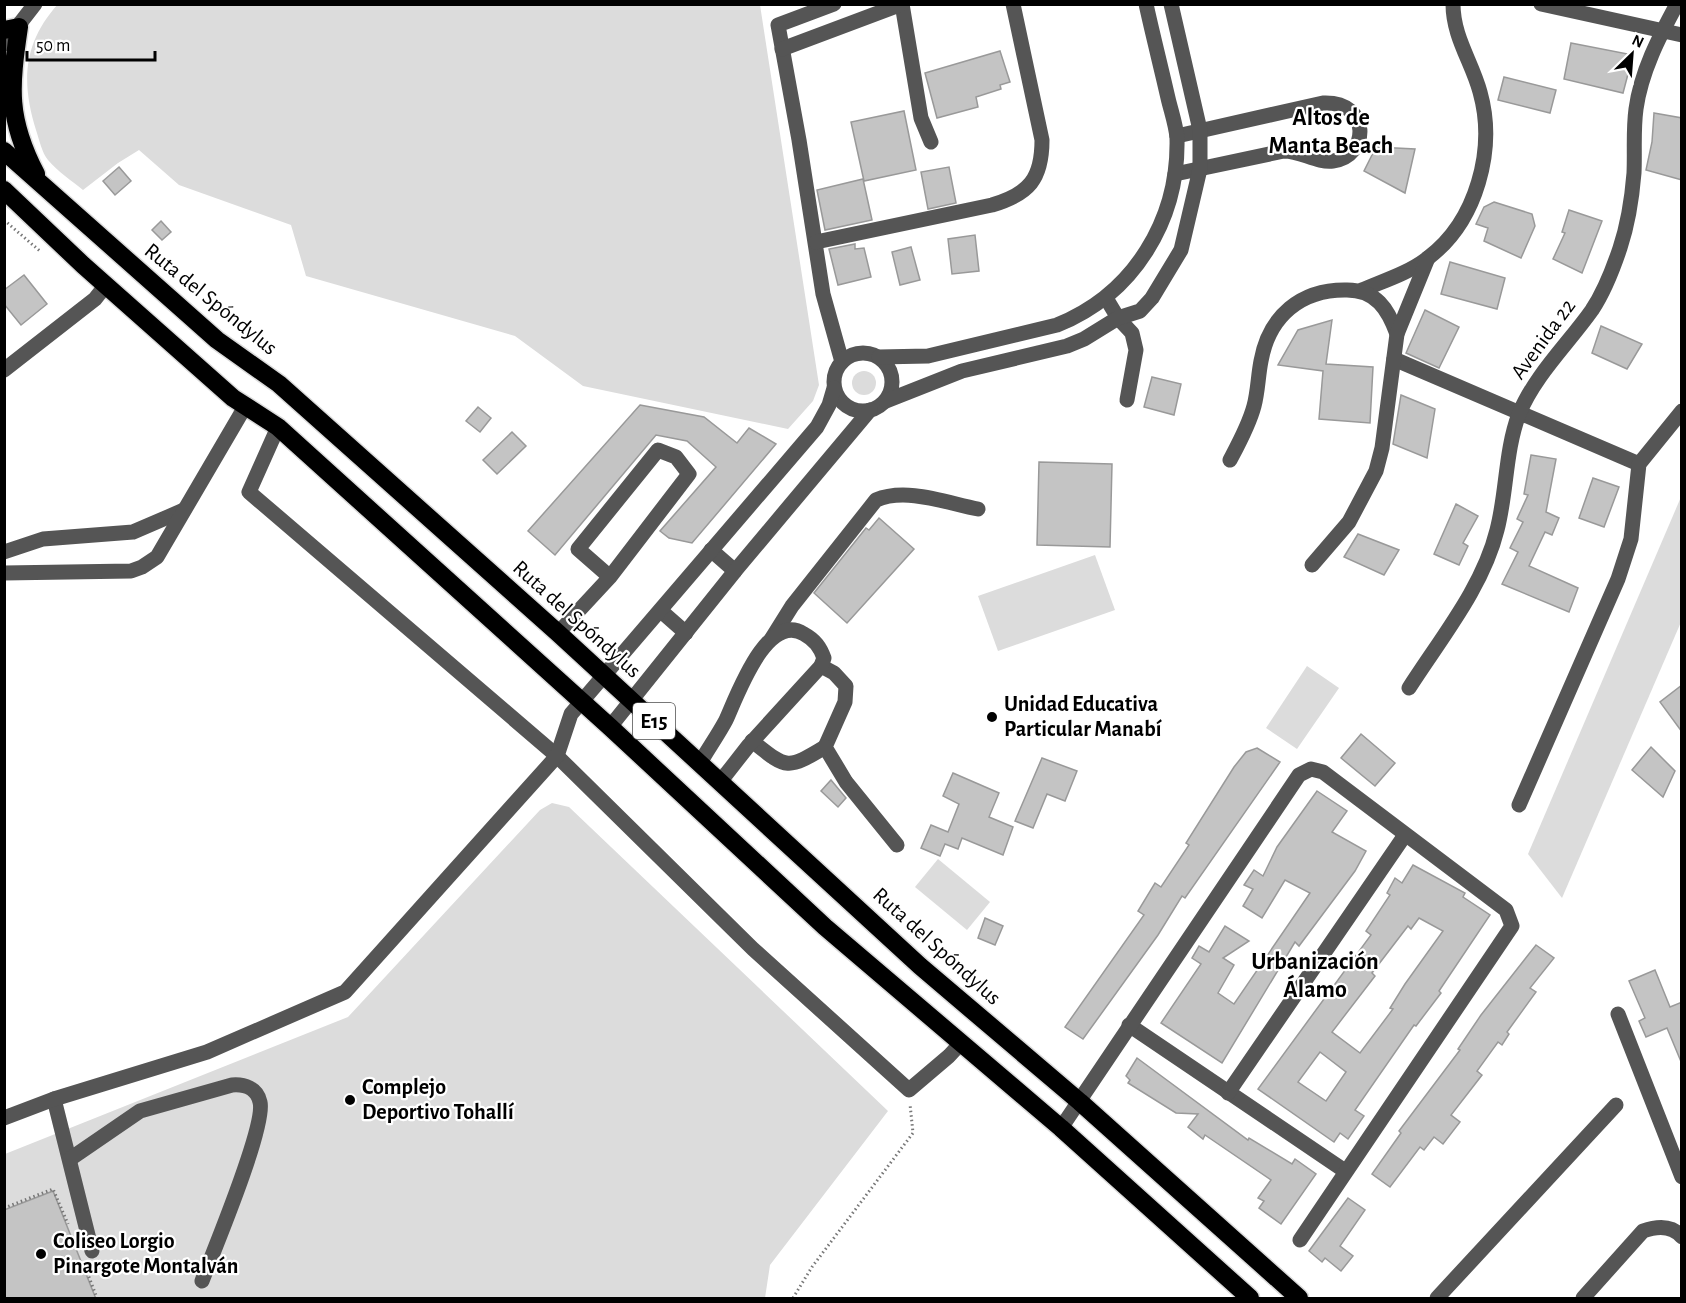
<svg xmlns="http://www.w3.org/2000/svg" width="1686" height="1303" font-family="'Alegreya Sans',sans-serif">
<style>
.green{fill:#dcdcdc}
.building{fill:#c4c4c4;stroke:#999;stroke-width:1.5;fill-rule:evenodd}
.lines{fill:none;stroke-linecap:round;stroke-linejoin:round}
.highway-casing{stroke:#dbdbdb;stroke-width:21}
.path{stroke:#777;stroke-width:3;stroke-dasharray:1.5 3;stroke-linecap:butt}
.minor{stroke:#555;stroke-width:15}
.highway{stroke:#000;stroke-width:18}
.poi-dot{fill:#000;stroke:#fff;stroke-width:2}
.labels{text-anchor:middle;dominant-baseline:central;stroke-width:4.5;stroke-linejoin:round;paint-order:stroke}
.shield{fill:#fff;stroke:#4c4c4c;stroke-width:1.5}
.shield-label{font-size:21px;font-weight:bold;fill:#000}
.street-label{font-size:22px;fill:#000;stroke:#fff}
.poi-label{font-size:22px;font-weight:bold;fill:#000;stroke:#fff;text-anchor:start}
.neighbourhood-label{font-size:24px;font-weight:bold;fill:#000;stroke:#fff}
</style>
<rect width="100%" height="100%" fill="#fff"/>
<g class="green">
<path d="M58 4 760 5 819 385 813 401 788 429 583 386 515 336 306 276 291 225 179 185 139 150 118 163 83 190C72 181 57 171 48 160 42 153 39 139 36 130 21 82 23 43 58 4Z"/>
<circle cx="864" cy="383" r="12"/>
<polygon points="1681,497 1681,622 1562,898 1528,854"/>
<polygon points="1095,555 1115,610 998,651 978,596"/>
<polygon points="1307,666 1339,688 1297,749 1266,728"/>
<polygon points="552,803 569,807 888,1111 770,1265 765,1298 5,1298 5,1154 348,1017 540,810"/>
<polygon points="938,859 990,902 967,930 915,887"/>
</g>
<g class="building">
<polygon points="1571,43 1633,55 1623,93 1564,79"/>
<polygon points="1000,51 1010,82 1000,85 1001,89 976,97 978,107 937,118 925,73"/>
<polygon points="1504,77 1556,90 1550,113 1498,100"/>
<polygon points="904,111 916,170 864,181 851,122"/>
<polygon points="1654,113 1682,118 1682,180 1646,170 1652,142"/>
<polygon points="1376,147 1415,149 1405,193 1364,171"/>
<polygon points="119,167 131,181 115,195 103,181"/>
<polygon points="949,167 956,203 928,209 921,172"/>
<polygon points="863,179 872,220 825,230 817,190"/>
<polygon points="1494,202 1532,214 1535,226 1521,258 1484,241 1488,228 1476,224 1484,207"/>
<polygon points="1569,210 1602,221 1582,273 1553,259 1565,233 1562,232"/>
<polygon points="161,221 171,232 162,240 152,230"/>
<polygon points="975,235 979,271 952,274 948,239"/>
<polygon points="855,244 855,249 864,248 871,277 838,285 829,249"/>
<polygon points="911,247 920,280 900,285 892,252"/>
<polygon points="1450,262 1505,278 1497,309 1441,294"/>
<polygon points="24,275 47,304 21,325 4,304 4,290"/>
<polygon points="1425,310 1459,327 1439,368 1406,353"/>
<polygon points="1332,320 1326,364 1373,367 1370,423 1319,419 1323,371 1278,365 1298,330"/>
<polygon points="1601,326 1642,344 1627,369 1592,353"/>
<polygon points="1152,377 1181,384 1174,415 1144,407"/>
<polygon points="1401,395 1435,409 1427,458 1393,444"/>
<polygon points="640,405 704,417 737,443 749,428 776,444 692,543 669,538 660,531 716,467 687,441 656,435 555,555 528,531"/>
<polygon points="478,407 491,418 480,432 466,421"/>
<polygon points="512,432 526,446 497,474 483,460"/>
<polygon points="1531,455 1556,459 1546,512 1559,518 1552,535 1545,532 1529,566 1578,588 1569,612 1502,584 1518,552 1510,548 1523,522 1517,519 1528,495 1524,494"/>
<polygon points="1039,462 1112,464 1110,547 1037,545"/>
<polygon points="1593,478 1619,487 1604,527 1579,518"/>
<polygon points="1456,504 1478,516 1463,543 1468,546 1459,565 1434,554"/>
<polygon points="879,518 914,549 847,623 814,593 866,528 869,530"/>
<polygon points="1358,534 1399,550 1384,575 1344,557"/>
<polygon points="1682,685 1682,732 1660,702"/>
<polygon points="1361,734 1395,763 1375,786 1341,758"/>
<polygon points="1651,747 1675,771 1663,797 1632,770"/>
<polygon points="1257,748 1280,762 1185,898 1182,896 1158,935 1083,1039 1065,1027 1144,915 1138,911 1155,883 1161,887 1189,845 1186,843 1234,767 1246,752"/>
<polygon points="1042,758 1077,771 1065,801 1047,794 1033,828 1015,821"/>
<polygon points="953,773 999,793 989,817 1013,827 1003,855 962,838 958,849 945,844 940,856 921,848 931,825 948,832 959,804 943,796"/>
<polygon points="831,780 846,798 838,807 821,791"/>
<polygon points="1317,791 1347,811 1332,832 1366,851 1355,871 1299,946 1295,942 1222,1063 1161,1023 1201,964 1192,958 1199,946 1209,952 1225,926 1249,941 1223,958 1234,965 1218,993 1234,1004 1310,893 1285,880 1262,918 1243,906 1253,889 1244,885 1254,870 1263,876 1277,847"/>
<path d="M1413 865 1465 893 1463 897 1490 915 1439 991 1441 993 1416 1026 1414 1025 1355 1110 1364 1116 1348 1139 1340 1133 1334 1142 1258 1089 1371 935 1366 931 1390 895 1387 893 1395 878 1402 883ZM1419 918 1443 931 1405 984 1390 1008 1393 1009 1360 1053 1332 1032 1375 976 1372 973 1408 926 1411 929ZM1320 1052 1346 1072 1326 1101 1298 1082Z"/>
<polygon points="985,918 1003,926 995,945 978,938"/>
<polygon points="1536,945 1554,958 1530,988 1536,992 1507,1032 1509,1034 1502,1045 1498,1042 1477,1071 1482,1075 1451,1115 1460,1122 1443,1144 1434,1137 1424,1150 1420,1147 1390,1187 1372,1174 1401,1133 1399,1131 1460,1050 1458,1049 1481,1015"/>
<polygon points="1655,970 1670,1007 1682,1002 1682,1064 1667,1028 1646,1037 1639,1021 1645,1018 1629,981"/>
<polygon points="1137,1058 1248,1140 1249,1138 1292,1164 1295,1159 1316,1174 1281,1224 1259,1208 1264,1201 1258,1198 1271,1180 1205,1135 1203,1139 1188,1127 1198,1114 1176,1113 1128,1083 1130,1080 1126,1076"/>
<polygon points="53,1191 96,1299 4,1299 4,1210"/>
<polygon points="1348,1198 1365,1210 1340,1246 1353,1256 1341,1271 1325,1258 1322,1262 1309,1251"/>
</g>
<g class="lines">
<g class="highway-casing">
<g id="highway">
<path d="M4 30 19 27C10 88 7 118 36 174"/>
<polyline points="4,151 217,340 279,384 558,633 920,966 1080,1102 1299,1298"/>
<polyline points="4,190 83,265 233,398 278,427 610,727 825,927 1061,1128 1250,1298"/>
</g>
</g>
<g class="path">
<polyline points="4,220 41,252"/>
<polyline points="4,1208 53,1189 68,1224"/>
<polyline points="84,1264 97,1298"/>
<polyline points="793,1298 812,1267 913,1133 910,1104"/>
</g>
<g class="minor">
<polyline points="834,4 778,25 799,140 823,294 842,362"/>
<polyline points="902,4 921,118 931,142"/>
<polyline points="1541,4 1682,35"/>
<polyline points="4,44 35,4"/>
<polyline points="782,49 902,4"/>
<path d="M1175 174 1284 151C1301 151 1317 163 1333 161 1369 157 1372 101 1323 103L1177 136"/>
<path d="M816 242 992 205C1029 194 1042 179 1042 140L1013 4"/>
<path d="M1362 290C1383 281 1409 273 1428 258 1477 221 1496 149 1480 92 1472 62 1453 37 1453 4"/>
<polyline points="1106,298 1118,318 1132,333 1136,350 1127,400"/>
<circle cx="863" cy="382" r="29"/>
<path d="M879 357 928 356 1057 325C1134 294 1179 220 1177 138 1176 125 1171 111 1168 98 1161 67 1153 36 1146 4"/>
<polyline points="1394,359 1639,464"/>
<polyline points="4,370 95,299 106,285"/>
<polyline points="886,401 962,371 1067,346 1084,339 1118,318 1140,311 1152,298 1181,250 1200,169 1200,130 1171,4"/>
<polyline points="278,427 249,492 557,756 753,949 909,1090 949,1056 961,1043"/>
<path d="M1230 460C1239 443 1249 425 1254 406 1258 391 1258 376 1261 361 1269 316 1301 289 1347 290 1376 290 1388 309 1397 334"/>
<polyline points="711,550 735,571"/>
<polyline points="4,552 43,539 133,532 184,510"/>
<polyline points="1312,565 1349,522 1376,471 1382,448 1397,334 1428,258"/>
<polyline points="4,573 131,571 142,567 157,557 246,405"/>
<polyline points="661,611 686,633"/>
<polyline points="558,633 610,577 689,474 676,457 658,450 578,549 610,577"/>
<path d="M772 638 792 606 876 500C906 487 947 503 978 509"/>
<polyline points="821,666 834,673 846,686 845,702 825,747 846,782 897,845"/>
<path d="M1409 688C1441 638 1483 587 1497 530 1507 492 1505 451 1519 414 1535 375 1568 344 1592 310 1604 292 1613 269 1620 248 1628 224 1632 198 1634 173 1635 152 1633 131 1636 109 1641 72 1659 37 1677 4"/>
<polyline points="610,727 735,571 870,410"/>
<path d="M752 741C787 769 787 770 825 747"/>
<path d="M700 763C708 749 718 735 726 720 737 696 767 611 804 634 815 640 820 647 824 658L821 666 749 745 720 782"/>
<polyline points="1519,805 1618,579 1631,539 1639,464 1682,411"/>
<polyline points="1618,1014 1682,1177"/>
<polyline points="1129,1025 1345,1171"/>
<polyline points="1228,1093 1405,835"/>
<polyline points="54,1099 92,1251"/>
<polyline points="4,1118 54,1099 207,1052 345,992 557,756 571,714 817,427 829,405 834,388"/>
<polyline points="1061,1128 1299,775 1311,769 1323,772 1506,910 1512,926 1300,1240"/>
<path d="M70 1159 140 1111 232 1085C244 1084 257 1088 260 1102 266 1126 214 1250 202 1281"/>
<polyline points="1437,1298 1616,1105"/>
<path d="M1583 1298 1643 1231C1657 1226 1672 1225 1682 1237"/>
</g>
<use href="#highway" class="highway"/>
</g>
<g class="poi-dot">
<circle cx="992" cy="717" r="6"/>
<circle cx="350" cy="1100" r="6"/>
<circle cx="41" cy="1254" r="6"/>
</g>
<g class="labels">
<rect class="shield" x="633" y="703" width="42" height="36" rx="4.5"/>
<g class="shield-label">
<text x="654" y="721">E15</text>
</g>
<g class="street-label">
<text transform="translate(211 299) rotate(39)">Ruta del Spóndylus</text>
<text transform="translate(1543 339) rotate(-54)">Avenida 22</text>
<text transform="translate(577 619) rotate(42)">Ruta del Spóndylus</text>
<text transform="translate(937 946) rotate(42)">Ruta del Spóndylus</text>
</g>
<g class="poi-label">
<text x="1004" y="704">Unidad Educativa<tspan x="1004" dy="25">Particular Manabí</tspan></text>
<text x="362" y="1087">Complejo<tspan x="362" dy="25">Deportivo Tohallí</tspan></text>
<text x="53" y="1241">Coliseo Lorgio<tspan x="53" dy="25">Pinargote Montalván</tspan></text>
</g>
<g class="neighbourhood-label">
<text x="1331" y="118">Altos de<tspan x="1331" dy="28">Manta Beach</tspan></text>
<text x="1315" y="962">Urbanización<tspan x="1315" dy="28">Álamo</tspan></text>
</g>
</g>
<rect width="1686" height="1303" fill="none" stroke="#000000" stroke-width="12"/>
<g transform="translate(1632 54) rotate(25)" stroke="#ffffff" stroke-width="4.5" paint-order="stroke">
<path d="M0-4.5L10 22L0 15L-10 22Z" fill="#000000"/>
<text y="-9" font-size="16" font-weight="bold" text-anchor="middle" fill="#000000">N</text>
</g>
<path d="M27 51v9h128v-9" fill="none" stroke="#000000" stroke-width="3"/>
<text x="36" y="51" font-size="18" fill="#000000" stroke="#ffffff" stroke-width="4.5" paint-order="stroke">50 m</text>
</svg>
